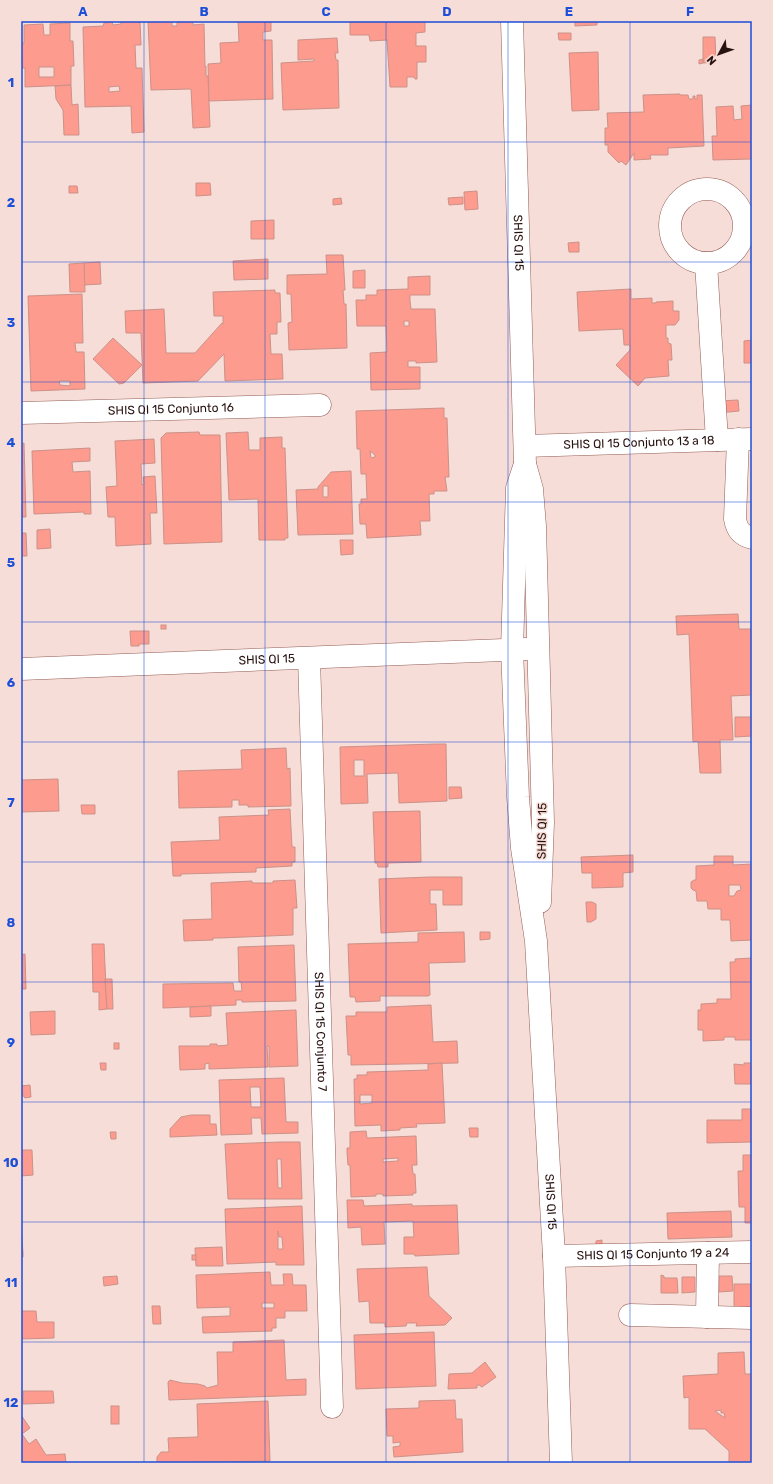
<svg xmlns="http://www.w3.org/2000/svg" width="773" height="1484" font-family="Rubik,sans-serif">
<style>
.building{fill:#fc9b8e;stroke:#cc9188;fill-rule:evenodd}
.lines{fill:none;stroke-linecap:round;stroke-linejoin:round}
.minor-casing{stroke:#935c55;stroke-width:23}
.minor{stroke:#fff;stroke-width:22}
.grid{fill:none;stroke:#1d4ed8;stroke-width:1;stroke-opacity:0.55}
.labels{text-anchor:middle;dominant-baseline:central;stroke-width:3;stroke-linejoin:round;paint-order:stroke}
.street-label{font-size:12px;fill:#281210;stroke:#f7ddd8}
.neatline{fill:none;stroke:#1d4ed8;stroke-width:1.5}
.grid-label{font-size:13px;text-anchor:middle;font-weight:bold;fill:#1d4ed8}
</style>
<rect width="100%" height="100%" fill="#f7ddd8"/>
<g class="building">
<path d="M121 21H140L141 45H135L136 68H142L144 132 132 133 131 106 85 107 83 27 103 26 104 23 112 22 113 25 121 24ZM119 86 120 91 109 92V87Z"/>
<polygon points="148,21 172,21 172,26 177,26 177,22 193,21 193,25 204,24 205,67 206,66 206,76 208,76 210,127 193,128 191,89 151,90"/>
<polygon points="238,21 271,21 271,31 263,32 263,40 272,40 273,99 209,101 208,64 221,63 220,43 239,42"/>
<polygon points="350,21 425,21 425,32 416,33 416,46 426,46 426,62 417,62 417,79 415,79 414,77 407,77 407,87 390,87 387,40 370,41 369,35 350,35"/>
<polygon points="575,21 597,21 597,25 575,26"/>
<path d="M70 23V41H73L74 66H71V85L25 87V68H22L21 43H24V25L43 24 44 35H50V24ZM39 67H54V77H39Z"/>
<polygon points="558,33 571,33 571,40 559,40"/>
<polygon points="703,37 715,37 716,62 703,63"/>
<polygon points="337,38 338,53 335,53 336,60 338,60 339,108 283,110 281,63 314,61 314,59 298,60 298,40"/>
<polygon points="598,52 599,110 572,111 569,53"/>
<polygon points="703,59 703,63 699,64 699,60"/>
<polygon points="71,85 72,105 78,104 79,135 64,135 63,110 56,99 55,86"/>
<polygon points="680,94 680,95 688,95 689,99 693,99 693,96 695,96 695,99 697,99 697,95 702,95 704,146 668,148 668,155 650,155 651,159 634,160 634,153 626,165 621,161 619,163 608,152 608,145 605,145 605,128 608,128 607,113 644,112 643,95"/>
<polygon points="752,105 752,159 713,160 712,136 717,136 716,107 733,106 734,120 742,119 741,106"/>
<polygon points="196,183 210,183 211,195 196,196"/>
<polygon points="69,186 77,186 78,193 69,193"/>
<polygon points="477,191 478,209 465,210 464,192"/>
<polygon points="463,197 463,204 449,205 448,198"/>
<polygon points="341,198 342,204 333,205 333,199"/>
<polygon points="274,220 274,239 251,239 251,221"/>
<polygon points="579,242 579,252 569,252 568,243"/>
<polygon points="326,255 343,255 345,290 343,290 344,304 346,304 347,348 289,350 288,323 292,322 291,294 287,294 287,275 327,274"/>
<polygon points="268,259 268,279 234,280 233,261"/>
<polygon points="100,262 101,284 84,285 84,263"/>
<polygon points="84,263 85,292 70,292 69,264"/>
<polygon points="365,270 365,288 353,288 353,271"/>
<path d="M430 276V295H410V301L411 309H435L437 362 416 363V361H408V367H420V389L371 390 370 353 387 352 386 326H357L356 300H366V295H377V290L408 289V277ZM404 321H409V326H404Z"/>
<polygon points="631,289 631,299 652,298 652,303 656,303 656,302 673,301 673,311 679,311 679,320 675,325 666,325 666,338 668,338 668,343 671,344 672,360 668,360 669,376 645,378 638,386 616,365 630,350 630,345 624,345 623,329 579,331 577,292"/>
<polygon points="275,290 275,293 280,293 281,322 277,322 277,334 270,334 271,354 282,354 283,379 225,381 224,354 198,381 143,383 141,333 126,333 125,311 164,309 166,353 195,353 222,323 223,324 223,316 214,316 213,292"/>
<path d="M82 294 83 343H75L76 352H84L85 389 31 391 28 296ZM59 381H70V386L60 385Z"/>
<polygon points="113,338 142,365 124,383 119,384 93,359"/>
<polygon points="752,340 752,363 744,363 744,341"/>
<polygon points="738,400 739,411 718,413 718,401"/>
<path d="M444 408V418H447L449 477H445L447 491H434V494H429L430 521H420L421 535 367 538 366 524H360L359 504H361V499H367L366 474H361L360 449H357L356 411ZM370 451 375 455V457L371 458Z"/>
<polygon points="199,432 200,435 220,435 222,542 164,544 161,438 166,433"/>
<polygon points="248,432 249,450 260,450 260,438 282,437 282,448 285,448 288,538 285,538 285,540 259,540 258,499 229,500 226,433"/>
<polygon points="154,439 155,463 141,464 142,485 144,484 143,477 155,476 157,513 150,513 151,544 116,546 115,517 108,517 106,487 117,486 115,441"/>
<polygon points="24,443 26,517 21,517 21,521 21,444"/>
<polygon points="90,448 90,461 72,462 73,472 90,471 91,514 84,514 84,512 34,514 32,451"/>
<path d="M351 471 353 534 298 535 296 490 318 489V487L331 472ZM323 486H328V497H323Z"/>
<polygon points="50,529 51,548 37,549 37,530"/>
<polygon points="21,533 26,533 27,556 21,556"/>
<polygon points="340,540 353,540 353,554 341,555"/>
<polygon points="738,614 739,629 752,629 752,736 735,737 735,717 751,717 751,695 731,696 733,740 720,740 721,773 700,773 698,741 693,742 689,634 677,635 676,616"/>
<rect x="161" y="625" width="5" height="4"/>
<polygon points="130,631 149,631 149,644 139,644 139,646 131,646"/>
<path d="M435 744H446L447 801 399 803 398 773 367 774 368 803 341 804 340 747ZM354 760H364V776H354Z"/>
<polygon points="286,748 287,769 290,768 291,806 248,807 248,805 239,805 239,800 232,800 232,807 179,808 178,771 242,769 241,750"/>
<polygon points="58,779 59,811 21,812 21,780"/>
<polygon points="449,787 461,787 462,798 449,799"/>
<polygon points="81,805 95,805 95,814 82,814"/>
<polygon points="290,809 292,847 295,847 295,862 292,862 292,866 256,868 256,872 181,874 181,876 173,876 171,842 220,840 219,817 269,815 268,810"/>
<polygon points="420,811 421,862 388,863 388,867 378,867 377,863 375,863 373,812"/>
<polygon points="633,855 633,872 623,873 623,887 592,888 592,873 582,873 581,857"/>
<path d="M714 856H733V865L752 864V940L731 941 730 920H721V909H708L707 901H697L696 891 693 890 691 888V882L694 880H696V866L714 865ZM729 885H740L741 890 737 891 734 896H729Z"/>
<polygon points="429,877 462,877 462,905 443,905 443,890 430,890 430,904 436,904 437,930 381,933 379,879"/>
<polygon points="295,880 297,908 293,908 293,935 220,938 213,938 213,940 184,941 183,920 212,919 211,883 252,881 252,883 273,883 273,881"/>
<polygon points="586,902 592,902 596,904 596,919 591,922 587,922"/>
<polygon points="464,932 465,962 429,963 430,995 428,996 380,996 380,1001 356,1002 355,997 350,997 348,944 418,942 418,933"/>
<polygon points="480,932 490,932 490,939 480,940"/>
<polygon points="92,944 104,944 107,1009 99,1010 99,992 93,992"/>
<polygon points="294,945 296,1001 242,1002 242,1000 236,1000 236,1005 163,1008 163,984 233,983 234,991 242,991 241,982 239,982 238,947"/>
<polygon points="25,954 26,989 21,989 21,955"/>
<polygon points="752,958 752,1040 735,1040 735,1037 724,1037 724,1040 703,1041 703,1030 698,1030 698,1010 701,1010 701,1004 717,1003 717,999 731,999 730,962 735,962 735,959"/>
<polygon points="105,979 112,979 113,1009 107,1009"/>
<polygon points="431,1005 433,1042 457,1041 458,1063 351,1065 351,1055 348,1055 346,1016 356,1016 356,1012 387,1012 387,1007"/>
<polygon points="211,1006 211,1016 190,1017 190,1007"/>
<polygon points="296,1010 298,1066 269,1067 269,1046 267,1046 268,1067 209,1069 209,1063 205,1064 205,1069 180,1070 179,1046 210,1046 210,1044 217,1044 217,1046 228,1045 226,1013"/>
<polygon points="55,1011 55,1034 31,1035 30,1012"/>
<rect x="114" y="1043" width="5" height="6"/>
<polygon points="100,1063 106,1063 106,1070 101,1070"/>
<path d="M442 1063 445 1123 416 1124 417 1127 400 1128V1130L381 1131V1125L355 1126 354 1079H357V1075H367V1072L428 1070V1064ZM360 1095H372V1103L360 1104Z"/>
<polygon points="744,1063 752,1063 752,1084 735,1084 734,1064 744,1065"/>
<path d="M284 1078 286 1122H298V1133L262 1134 261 1118H251L252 1134 221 1135 219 1080ZM250 1087H260L261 1107H251Z"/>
<polygon points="30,1085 31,1097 25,1098 21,1093 21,1086"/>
<polygon points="742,1109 752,1109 752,1142 707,1143 707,1120 742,1120"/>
<polygon points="191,1115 210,1115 210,1124 216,1124 217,1135 170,1137 170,1129 181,1117"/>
<polygon points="469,1128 478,1128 478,1137 470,1137"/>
<path d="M366 1131 367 1138 416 1136 417 1165H412L413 1174H415L416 1193H413V1195L383 1196V1194H376V1196L351 1197 350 1165H348L347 1152V1148H350V1132ZM398 1158V1161L383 1162V1159Z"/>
<polygon points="110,1132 116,1132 116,1139 111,1139"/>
<path d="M281 1142H300L302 1199H228L225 1144ZM277 1159H281L282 1188H278Z"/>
<polygon points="21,1150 32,1150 33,1175 21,1176"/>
<polygon points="743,1155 752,1155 752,1223 745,1223 745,1207 739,1207 738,1171 743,1171"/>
<polygon points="347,1200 363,1200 364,1206 412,1204 412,1206 457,1205 459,1254 415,1256 414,1254 404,1254 404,1237 414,1237 413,1221 384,1222 385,1244 362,1245 361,1227 348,1228"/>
<path d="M302 1206 304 1265H276V1262L227 1264 225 1209ZM278 1231 279 1237H282L283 1249H278Z"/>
<polygon points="731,1211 732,1237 668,1239 667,1213"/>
<polygon points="21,1229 23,1253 23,1257 21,1257"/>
<polygon points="602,1240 602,1246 596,1246 596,1241"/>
<polygon points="222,1247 223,1266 196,1266 195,1248"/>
<rect x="192" y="1255" width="4" height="5"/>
<polygon points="427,1267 429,1296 452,1318 445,1325 416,1326 417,1323 407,1323 406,1326 385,1327 385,1323 370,1323 369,1301 359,1302 357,1269"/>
<path d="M270 1272 271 1285H284L283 1274H292L293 1285H306L307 1311H285V1318H276V1328H272V1331L203 1333 202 1317 230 1316V1307L197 1308 196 1275ZM262 1303H274V1308H262Z"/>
<polygon points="661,1275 664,1276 664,1278 677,1278 678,1293 661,1293"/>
<polygon points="117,1276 118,1284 104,1286 103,1277"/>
<polygon points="719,1276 732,1276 733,1291 719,1292"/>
<polygon points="682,1277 695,1277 695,1292 682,1293"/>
<rect x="734" y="1284" width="18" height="29"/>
<polygon points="152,1306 160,1306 161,1324 153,1324"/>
<polygon points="21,1311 36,1311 37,1322 54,1322 54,1338 21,1339"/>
<polygon points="434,1332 436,1386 356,1389 354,1335"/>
<polygon points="284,1340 286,1380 306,1379 306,1395 169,1400 168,1382 170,1380 182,1383 198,1384 205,1386 207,1388 218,1385 217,1352 233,1352 233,1342"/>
<path d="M744 1352 745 1374H752V1463H729V1451L705 1429H689V1397L684 1398 683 1376 718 1374V1353ZM721 1410V1413H724L725 1418 715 1411Z"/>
<polygon points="485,1362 496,1377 482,1387 479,1385 477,1385 477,1388 448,1389 449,1374 472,1373"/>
<polygon points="23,1391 53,1391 54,1403 23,1404"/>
<polygon points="455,1400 456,1419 462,1419 463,1452 394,1457 393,1447 400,1446 400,1442 393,1443 393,1436 387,1436 386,1409 419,1408 419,1401"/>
<polygon points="268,1401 270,1461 157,1463 157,1457 161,1452 169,1452 168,1438 198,1437 197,1404"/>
<rect x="111" y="1406" width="8" height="18"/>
<polygon points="21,1415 30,1428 22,1434 29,1444 36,1439 46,1455 65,1454 66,1463 33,1463 32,1461 29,1463 21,1463"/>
</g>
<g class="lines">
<g class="minor-casing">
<g id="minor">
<path id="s1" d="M512 21 525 464 532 489 535 526 543 822 540 902"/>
<circle cx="707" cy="226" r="37"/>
<polyline points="706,263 717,440"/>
<path id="s2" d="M21 413 320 405"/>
<path d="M738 439 735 519C737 530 741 535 752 538"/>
<path id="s3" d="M525 446 752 439"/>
<path id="s4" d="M525 464 517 488 512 650 518 797 522 848 536 941 554 1256 561 1463"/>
<path id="s5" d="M309 658 332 1407"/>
<path id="s6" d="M21 669 527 649"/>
<path id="s7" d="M554 1256 752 1252"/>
<polyline points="630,1315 752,1318"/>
<polyline points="707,1317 708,1253"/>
</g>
</g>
<use href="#minor" class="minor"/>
</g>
<path class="grid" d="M144 21V1463M265 21V1463M386 21V1463M508 21V1463M630 21V1463M21 142H752M21 262H752M21 382H752M21 502H752M21 622H752M21 742H752M21 862H752M21 982H752M21 1102H752M21 1222H752M21 1342H752"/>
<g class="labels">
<g class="street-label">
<text stroke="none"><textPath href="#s1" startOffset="222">SHIS QI 15</textPath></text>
<text stroke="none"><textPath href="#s2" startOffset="150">SHIS QI 15 Conjunto 16</textPath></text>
<text stroke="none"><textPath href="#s3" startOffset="114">SHIS QI 15 Conjunto 13 a 18</textPath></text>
<text stroke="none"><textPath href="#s6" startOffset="246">SHIS QI 15</textPath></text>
<text transform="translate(542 831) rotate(-89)">SHIS QI 15</text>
<text stroke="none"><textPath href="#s5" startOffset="374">SHIS QI 15 Conjunto 7</textPath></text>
<text stroke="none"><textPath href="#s4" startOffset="741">SHIS QI 15</textPath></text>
<text stroke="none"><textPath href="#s7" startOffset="99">SHIS QI 15 Conjunto 19 a 24</textPath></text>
</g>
</g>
<rect width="773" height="1484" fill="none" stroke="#f7ddd8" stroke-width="44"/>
<g transform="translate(719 54) rotate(229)" stroke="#f7ddd8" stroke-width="3" paint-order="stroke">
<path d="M0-3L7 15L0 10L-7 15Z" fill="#281210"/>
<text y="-6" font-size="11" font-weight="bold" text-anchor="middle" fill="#281210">N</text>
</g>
<rect x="22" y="22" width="729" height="1440" class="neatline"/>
<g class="grid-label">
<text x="83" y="16">A</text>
<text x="204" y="16">B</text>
<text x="326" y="16">C</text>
<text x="447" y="16">D</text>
<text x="569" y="16">E</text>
<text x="690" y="16">F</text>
<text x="11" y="87">1</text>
<text x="11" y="207">2</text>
<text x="11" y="327">3</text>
<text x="11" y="447">4</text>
<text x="11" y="567">5</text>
<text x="11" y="687">6</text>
<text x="11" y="807">7</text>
<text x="11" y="927">8</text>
<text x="11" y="1047">9</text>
<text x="11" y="1167">10</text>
<text x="11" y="1287">11</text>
<text x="11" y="1407">12</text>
</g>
</svg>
